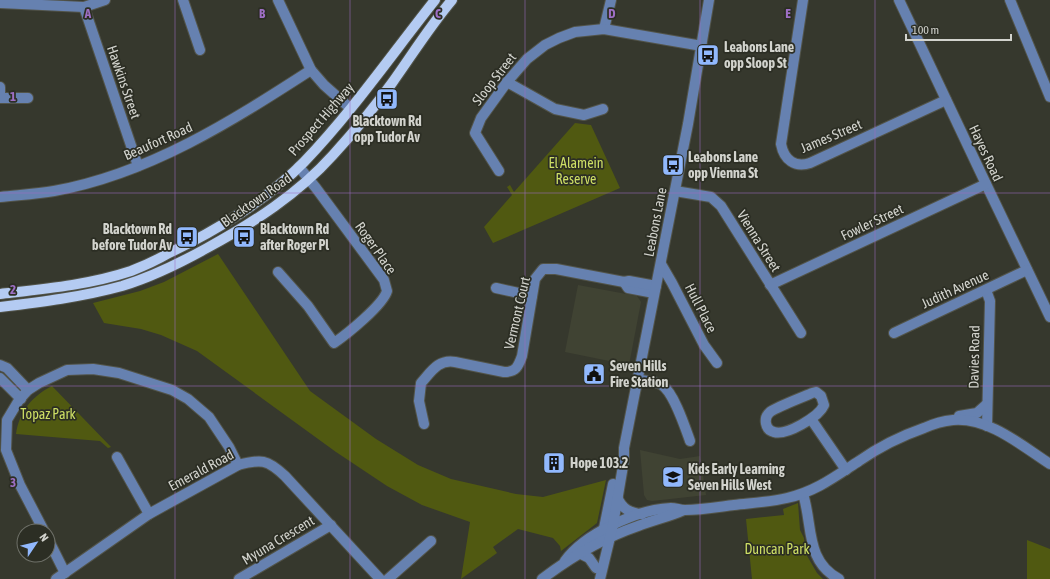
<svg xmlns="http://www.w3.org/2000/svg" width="1050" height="579" font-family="'Asap Condensed',sans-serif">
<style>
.built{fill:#404333}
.green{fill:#505911}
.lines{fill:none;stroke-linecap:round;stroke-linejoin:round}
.minor-casing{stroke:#52544a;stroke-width:12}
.major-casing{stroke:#52544a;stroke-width:12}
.minor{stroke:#6681b0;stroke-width:10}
.major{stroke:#b4cbf2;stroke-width:10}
.grid{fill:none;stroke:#9e6fc5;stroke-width:1;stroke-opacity:0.55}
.labels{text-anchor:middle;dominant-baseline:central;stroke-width:3.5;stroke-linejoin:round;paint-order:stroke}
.poi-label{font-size:14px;font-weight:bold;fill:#d2d3cd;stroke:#2c2e24;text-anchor:start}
.street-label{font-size:14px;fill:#d2d3cd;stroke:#2c2e24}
.park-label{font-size:14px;fill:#cedf65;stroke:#2c2e24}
.grid-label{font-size:13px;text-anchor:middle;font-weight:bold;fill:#9e6fc5;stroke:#2c2e24;stroke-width:3.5;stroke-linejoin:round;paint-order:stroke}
</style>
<rect width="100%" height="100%" fill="#36382d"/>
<g class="built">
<polygon points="578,285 637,296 641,302 629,365 565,352"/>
<polygon points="640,450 680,459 700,456 706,495 652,501 647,500 644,495"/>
</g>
<g class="green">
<polygon points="575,123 591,125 620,188 493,243 484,227 512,195 507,187 510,185 514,192"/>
<polygon points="218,254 310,391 376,439 418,465 451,479 516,494 543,497 606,480 597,523 561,551 560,546 553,538 518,529 493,547 497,553 461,579 470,522 422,505 387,486 336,452 197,351 161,335 141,329 104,323 93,303 140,291 164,282"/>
<path d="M52 386 111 447 108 448 100 441 16 434C19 412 32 396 52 386Z"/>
<polygon points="798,503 800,530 804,538 806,554 817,573 823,579 752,579 746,519 784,515 783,509"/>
<polygon points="1027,540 1050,549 1050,579 1027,579"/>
</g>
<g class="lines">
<g class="minor-casing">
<g id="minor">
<polyline points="183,0 200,50"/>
<polyline points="278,0 311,70 324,85 350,108"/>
<path d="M803 0 781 144C784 160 795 168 810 163L946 100"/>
<polyline points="899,0 986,184 1050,317"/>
<polyline points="1010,0 1050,97"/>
<polyline points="0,3 84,7 105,0"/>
<polyline points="84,7 138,166"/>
<polyline points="604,29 611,0"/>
<polyline points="507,82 555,109 584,115 603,109"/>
<polyline points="0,87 0,98 28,98"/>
<polyline points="499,171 475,133 481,118 507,82 527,59 545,45 559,38 575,32 604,29 702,46"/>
<polyline points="675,191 711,197 721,206 801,333"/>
<path d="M0 197C18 195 37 194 54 191 149 174 232 121 311 70"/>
<polyline points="661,264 672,283 704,345 717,363"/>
<path d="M278 272 308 306 334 343C347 334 383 305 387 291L384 280 316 188 299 167"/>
<polyline points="624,282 628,288 654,293"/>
<polyline points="770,285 986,184"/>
<polyline points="496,288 532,296"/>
<polyline points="986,290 990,301 987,426"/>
<polyline points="894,333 1027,270"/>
<polyline points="0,365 7,368 28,390"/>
<polyline points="0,378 21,399"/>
<path d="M637 379C645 381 656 381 662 385 674 393 685 427 690 441"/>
<path d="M816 392 821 396 824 405C819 417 786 436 774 432 765 430 763 418 770 412 779 406 801 398 812 393Z"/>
<polyline points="959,416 977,413 987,404"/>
<polyline points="811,419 846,470"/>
<path d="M424 424 419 401 421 383C431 372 438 359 455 362L504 372C516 372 518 367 522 356L535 279 543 269H556L624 282 629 281 656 286"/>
<polyline points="117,457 149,514"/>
<path d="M803 494C813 525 805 561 839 579"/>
<path d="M617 497C622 509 630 513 642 514"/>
<polyline points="44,531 20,485 6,450 7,420 19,400 28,390 39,383 67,370 93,369 119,373 172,390 188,399 209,417 229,447 238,465"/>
<polyline points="603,533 613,484"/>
<polyline points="48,539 65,573"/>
<polyline points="581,554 589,558 596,568"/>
<path d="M565 561C584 534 638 509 671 508 676 508 680 510 685 510 701 510 718 507 734 505 751 503 770 502 787 498 815 492 836 476 859 461 879 447 901 436 924 428 933 424 943 421 953 420 989 417 1022 446 1050 464"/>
<path d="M56 579 149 514 238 465C261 459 267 459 285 476L380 579"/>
<polyline points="239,579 331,525"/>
<polyline points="388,579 431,541"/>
<path d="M542 579C571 557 603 538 638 526 653 520 669 517 684 510"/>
<polyline points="600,579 613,525 624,460 624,448 688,124 709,0"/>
</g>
</g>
<g class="major-casing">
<g id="major">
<path d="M0 294C44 289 89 285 131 271 144 266 157 260 169 253 216 231 268 199 304 162 352 112 392 54 435 0"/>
<path d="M0 307C41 302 82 297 122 286 152 277 180 263 207 248 253 223 298 194 333 155 354 132 374 108 392 83 412 55 430 26 452 0"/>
</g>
</g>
<use href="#minor" class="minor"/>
<use href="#major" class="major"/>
</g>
<path class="grid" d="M175 0V579M350 0V579M525 0V579M700 0V579M875 0V579M0 193H1050M0 386H1050"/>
<defs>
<g id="bus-square" transform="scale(1.15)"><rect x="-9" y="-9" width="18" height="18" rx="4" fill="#91b8fd" stroke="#2c2e24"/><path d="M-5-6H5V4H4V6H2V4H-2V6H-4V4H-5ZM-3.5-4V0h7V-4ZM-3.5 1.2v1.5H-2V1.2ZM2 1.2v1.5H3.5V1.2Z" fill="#111"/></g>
<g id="civic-square" transform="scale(1.15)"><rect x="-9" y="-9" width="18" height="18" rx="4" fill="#91b8fd" stroke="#2c2e24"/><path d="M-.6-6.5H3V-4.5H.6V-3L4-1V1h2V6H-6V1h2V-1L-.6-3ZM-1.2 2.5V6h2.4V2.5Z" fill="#111"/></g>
<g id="building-square" transform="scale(1.15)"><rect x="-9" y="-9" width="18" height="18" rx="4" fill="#91b8fd" stroke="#2c2e24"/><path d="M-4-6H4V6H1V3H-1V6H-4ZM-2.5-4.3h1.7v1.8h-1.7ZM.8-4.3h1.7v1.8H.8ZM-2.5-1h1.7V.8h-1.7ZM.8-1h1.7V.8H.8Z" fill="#111"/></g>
<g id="school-square" transform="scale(1.15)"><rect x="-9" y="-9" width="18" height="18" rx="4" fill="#91b8fd" stroke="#2c2e24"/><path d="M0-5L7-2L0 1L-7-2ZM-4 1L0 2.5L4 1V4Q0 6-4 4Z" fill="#111"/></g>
</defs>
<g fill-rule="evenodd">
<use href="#bus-square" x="708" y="55"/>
<use href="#bus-square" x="387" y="99"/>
<use href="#bus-square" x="673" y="165"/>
<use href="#bus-square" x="187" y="237"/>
<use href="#bus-square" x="244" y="237"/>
<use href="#civic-square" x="594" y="374"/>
<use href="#building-square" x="554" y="463"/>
<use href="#school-square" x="673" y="477"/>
</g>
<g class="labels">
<g class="poi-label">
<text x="724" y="47">Leabons Lane<tspan x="724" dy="16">opp Sloop St</tspan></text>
<text x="387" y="121" text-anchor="middle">Blacktown Rd<tspan x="387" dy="16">opp Tudor Av</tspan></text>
<text x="688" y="157">Leabons Lane<tspan x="688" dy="16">opp Vienna St</tspan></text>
<text x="172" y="229" text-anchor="end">Blacktown Rd<tspan x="172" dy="16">before Tudor Av</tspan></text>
<text x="260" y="229">Blacktown Rd<tspan x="260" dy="16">after Roger Pl</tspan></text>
<text x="610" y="366">Seven Hills<tspan x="610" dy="16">Fire Station</tspan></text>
<text x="570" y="463">Hope 103.2</text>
<text x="688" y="469">Kids Early Learning<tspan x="688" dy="16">Seven Hills West</tspan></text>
</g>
<g class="street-label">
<text transform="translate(494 79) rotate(-52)">Sloop Street</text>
<text transform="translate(124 82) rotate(71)">Hawkins Street</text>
<text transform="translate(321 119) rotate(-49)">Prospect Highway</text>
<text transform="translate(831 136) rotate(-23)">James Street</text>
<text transform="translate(158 141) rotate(-24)">Beaufort Road</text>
<text transform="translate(986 153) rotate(65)">Hayes Road</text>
<text transform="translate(256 200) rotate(-35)">Blacktown Road</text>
<text transform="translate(655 222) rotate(-79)">Leabons Lane</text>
<text transform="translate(872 222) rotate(-25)">Fowler Street</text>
<text transform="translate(759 241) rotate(58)">Vienna Street</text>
<text transform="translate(376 248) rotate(55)">Roger Place</text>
<text transform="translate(955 289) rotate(-25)">Judith Avenue</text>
<text transform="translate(701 308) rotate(63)">Hull Place</text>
<text transform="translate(517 313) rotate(-77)">Vermont Court</text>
<text transform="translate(974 357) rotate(-89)">Davies Road</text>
<text transform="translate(201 470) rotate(-28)">Emerald Road</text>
<text transform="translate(278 540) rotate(-31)">Myuna Crescent</text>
</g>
<g class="park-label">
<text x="576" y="163">El Alamein<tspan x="576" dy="16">Reserve</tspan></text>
<text x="48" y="414">Topaz Park</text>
<text x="777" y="549">Duncan Park</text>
</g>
</g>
<g class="grid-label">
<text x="88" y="18">A</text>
<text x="262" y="18">B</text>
<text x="438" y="18">C</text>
<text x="612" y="18">D</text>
<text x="788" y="18">E</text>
<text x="13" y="101">1</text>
<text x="13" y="294">2</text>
<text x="13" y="487">3</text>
</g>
<g transform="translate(36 543) rotate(55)"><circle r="19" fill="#2c2e24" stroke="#6e7068"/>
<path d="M0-3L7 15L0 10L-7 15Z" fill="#91b8fd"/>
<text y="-6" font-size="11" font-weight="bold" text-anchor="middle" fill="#d2d3cd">N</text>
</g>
<path d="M906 34v6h105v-6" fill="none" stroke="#d2d3cd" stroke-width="2"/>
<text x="912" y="34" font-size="12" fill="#d2d3cd" stroke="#2c2e24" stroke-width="3" paint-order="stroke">100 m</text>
</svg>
